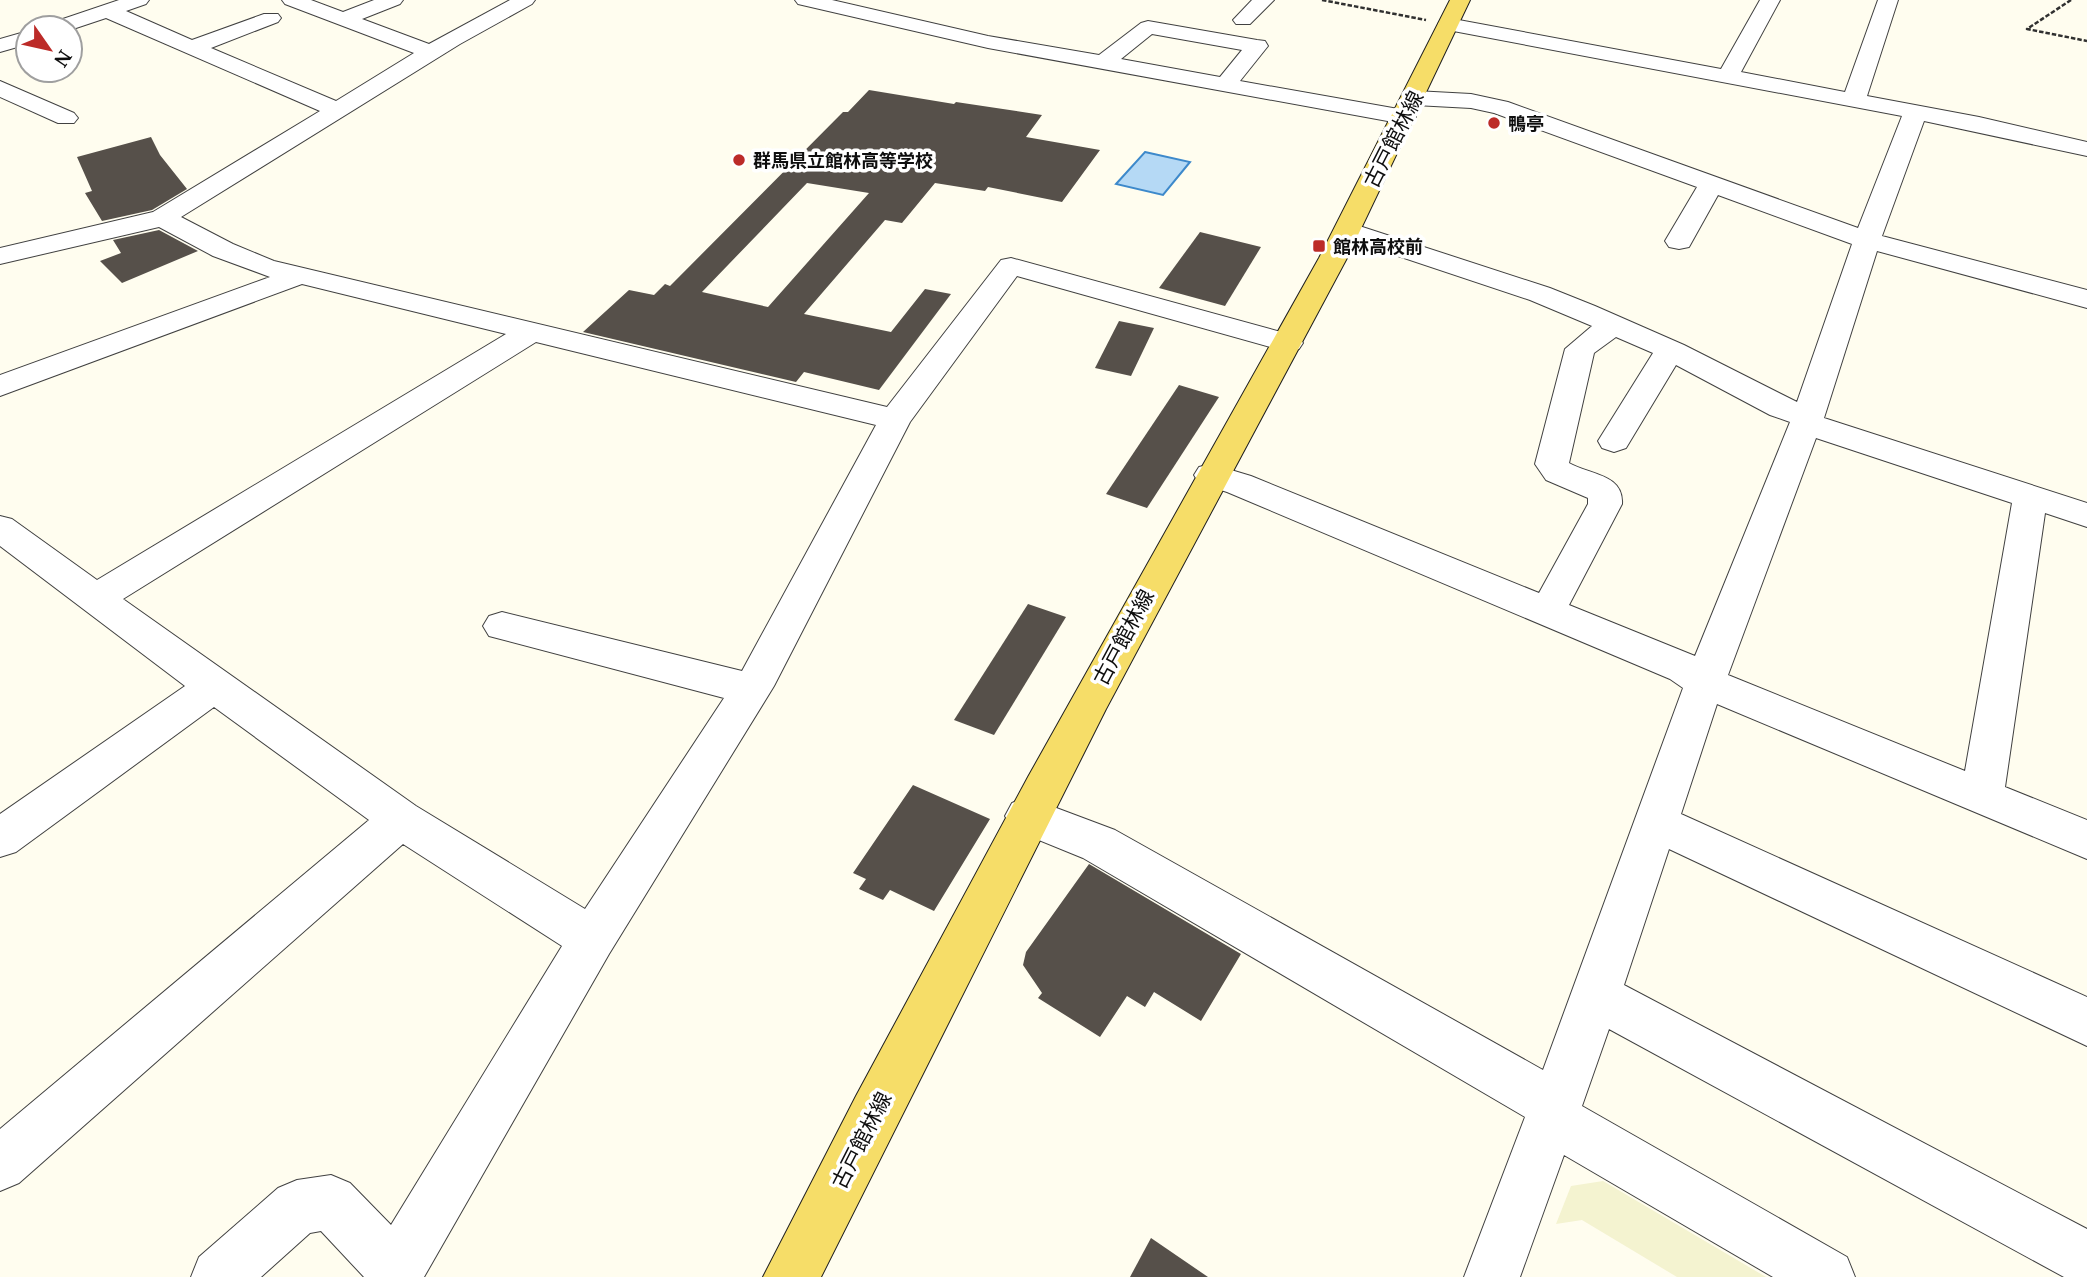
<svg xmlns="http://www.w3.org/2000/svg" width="2087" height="1277" font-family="'Noto Serif','Noto Sans JP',serif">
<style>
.farmland{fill:#f4f3d0}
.water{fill:#b5d9f5;stroke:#3d89cb;stroke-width:2}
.building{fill:#56504a;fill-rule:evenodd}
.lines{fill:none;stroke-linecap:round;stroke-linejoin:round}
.minor-casing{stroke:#414141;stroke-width:2}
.major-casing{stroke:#1f1f1f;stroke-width:2}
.path{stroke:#303030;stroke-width:2.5;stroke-dasharray:4.5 2;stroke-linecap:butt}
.minor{fill:#fff;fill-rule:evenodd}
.major{fill:#f6dd68;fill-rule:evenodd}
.poi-dot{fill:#bc2b28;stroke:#fff;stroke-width:2.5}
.labels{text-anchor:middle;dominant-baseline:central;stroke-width:7;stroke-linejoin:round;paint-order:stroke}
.far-poi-label{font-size:18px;font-weight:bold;fill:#0e0e0e;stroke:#fff;text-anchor:start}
.street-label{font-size:21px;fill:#0e0e0e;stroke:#fff}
</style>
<rect width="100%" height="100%" fill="#fffdef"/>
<polygon class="farmland" points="1603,1181 1766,1277 1677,1277 1582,1220 1556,1224 1571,1186"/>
<polygon class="water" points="1145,152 1190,162 1163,195 1116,184"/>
<g class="building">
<path d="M869 90 954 104 956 102 1042 115 1026 137 1100 150 1062 202 988 187 985 191 935 183 902 223 885 220 804 314 891 332 925 289 951 294 879 390 804 372 796 382 583 332 629 290 654 295 665 284 670 286 843 112H848ZM807 183 869 193 768 307 702 292Z"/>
<polygon points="151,137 160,155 187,189 152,210 102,221 85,193 92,191 77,157"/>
<polygon points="159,230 198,251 122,283 100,261 121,253 113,240"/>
<polygon points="1200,232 1261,247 1225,306 1159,288"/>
<polygon points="1119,321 1154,328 1131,376 1095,368"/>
<polygon points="1179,385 1219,397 1147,508 1106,494"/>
<polygon points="1028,604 1066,617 994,735 954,720"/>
<polygon points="913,785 990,819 934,911 890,890 883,900 859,889 866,879 853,873"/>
<polygon points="1089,864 1241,954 1201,1021 1154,992 1145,1007 1127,996 1100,1037 1038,998 1042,993 1023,965 1026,952"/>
<polygon points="1151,1238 1208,1277 1130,1277"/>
</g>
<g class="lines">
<g class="minor-casing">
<g id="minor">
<path d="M119 0H149L146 4 126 11 192 40 264 14H278L281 18 278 22 211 48 336 101 414 53 285 4 282 0H311L343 12 374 0H403L400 4 362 19 429 44 510 0H535L532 4 460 44 181 217 233 244 274 261 887 407 1001 260 1011 258 1299 337 1303 343 1299 349 1288 352 1017 276 910 422 774 686 609 954 424 1277H364L321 1231 310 1233 261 1277H191L199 1257 278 1188 297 1180 331 1175 350 1183 391 1225 562 946 403 844 19 1183 0 1191V1129L369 820 214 707 16 852 0 857V814L185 686 0 546V516L12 519 97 580 506 334 302 284 0 396V375L270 277 213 256 159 227 0 264V248L153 212 320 111 106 18 70 30 44 28 48 24ZM536 342 876 425 742 671 502 612 489 616 483 626 489 636 724 698 585 909 416 806 123 599Z"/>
<path d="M795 0H832L988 36 1099 55 1141 23 1148 21 1257 40 1265 41 1268 46 1240 81 1404 110 1412 112 1416 117 1412 122 1404 124 988 48 798 4ZM1152 34 1242 50 1220 77 1121 59Z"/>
<polygon points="1252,0 1274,0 1250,24 1236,24 1233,20"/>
<path d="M1760 0H1780L1741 72 1845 92 1878 0H1898L1867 96 1979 117 2087 142V156L1924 121 1882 236 2087 290V308L1877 251 1824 418 2087 503V527L2045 513 2005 787 2087 820V859L1717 704 1681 814 2087 997V1046L1669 849 1624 985 2087 1229V1277H2064L1609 1029 1582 1106 1847 1257 1855 1277H1773L1564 1155 1520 1277H1464L1525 1117 1083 858 1012 829 1005 816 1012 803 1027 797 1115 830 1543 1070 1683 688 1670 679 1227 492 1199 483 1194 475 1199 467 1211 464 1251 476 1539 593 1588 504V498L1546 480 1535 464 1565 349 1592 326 1530 300 1338 236 1334 230 1338 224 1347 222 1550 288 1595 306 1684 345 1797 402 1852 244 1718 195 1689 247 1679 249 1669 247 1665 241 1697 187 1494 113 1471 108 1415 105 1407 103 1403 98 1407 93 1415 91 1471 94 1508 102 1858 228 1902 116 1448 30 1441 28 1438 24 1441 20 1448 18 1721 69ZM1616 337 1653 353 1598 441 1602 448 1614 452 1626 448 1676 365 1770 415 1790 422 1695 656 1569 605 1622 504C1624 474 1590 475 1569 463L1594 353ZM1816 438 2012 503 1965 771 1728 675Z"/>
<polygon points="28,31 28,44 0,52 0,39"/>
<polygon points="0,81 74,113 78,118 74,123 58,123 0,97"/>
</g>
</g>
<g class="major-casing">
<polygon id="major" points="1450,0 1470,0 1347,258 1106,709 821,1277 763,1277 856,1096 1028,777 1319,258"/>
</g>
<g class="path">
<polyline points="1322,0 1426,20"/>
<polyline points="2071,0 2027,29 2087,41"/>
</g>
<use href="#minor" class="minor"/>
<use href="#major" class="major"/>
</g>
<g class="poi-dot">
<circle cx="1494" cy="123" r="7"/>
<circle cx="739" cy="160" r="7"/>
<rect x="1312" y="239" width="14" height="14" rx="3.5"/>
</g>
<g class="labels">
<g class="far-poi-label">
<text x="1508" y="123">鴨亭</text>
<text x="753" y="160">群馬県立館林高等学校</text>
<text x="1333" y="246">館林高校前</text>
</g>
<g class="street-label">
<text transform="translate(1393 139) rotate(-63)">古戸館林線</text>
<text transform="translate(1123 637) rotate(-62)">古戸館林線</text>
<text transform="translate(861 1140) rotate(-63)">古戸館林線</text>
</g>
</g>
<g transform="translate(49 49) rotate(124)"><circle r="33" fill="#ffffff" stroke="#9f9f9f" stroke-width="2"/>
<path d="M0-5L12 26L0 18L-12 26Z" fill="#bc2b28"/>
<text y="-10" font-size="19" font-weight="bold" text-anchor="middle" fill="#0e0e0e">N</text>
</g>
</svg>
